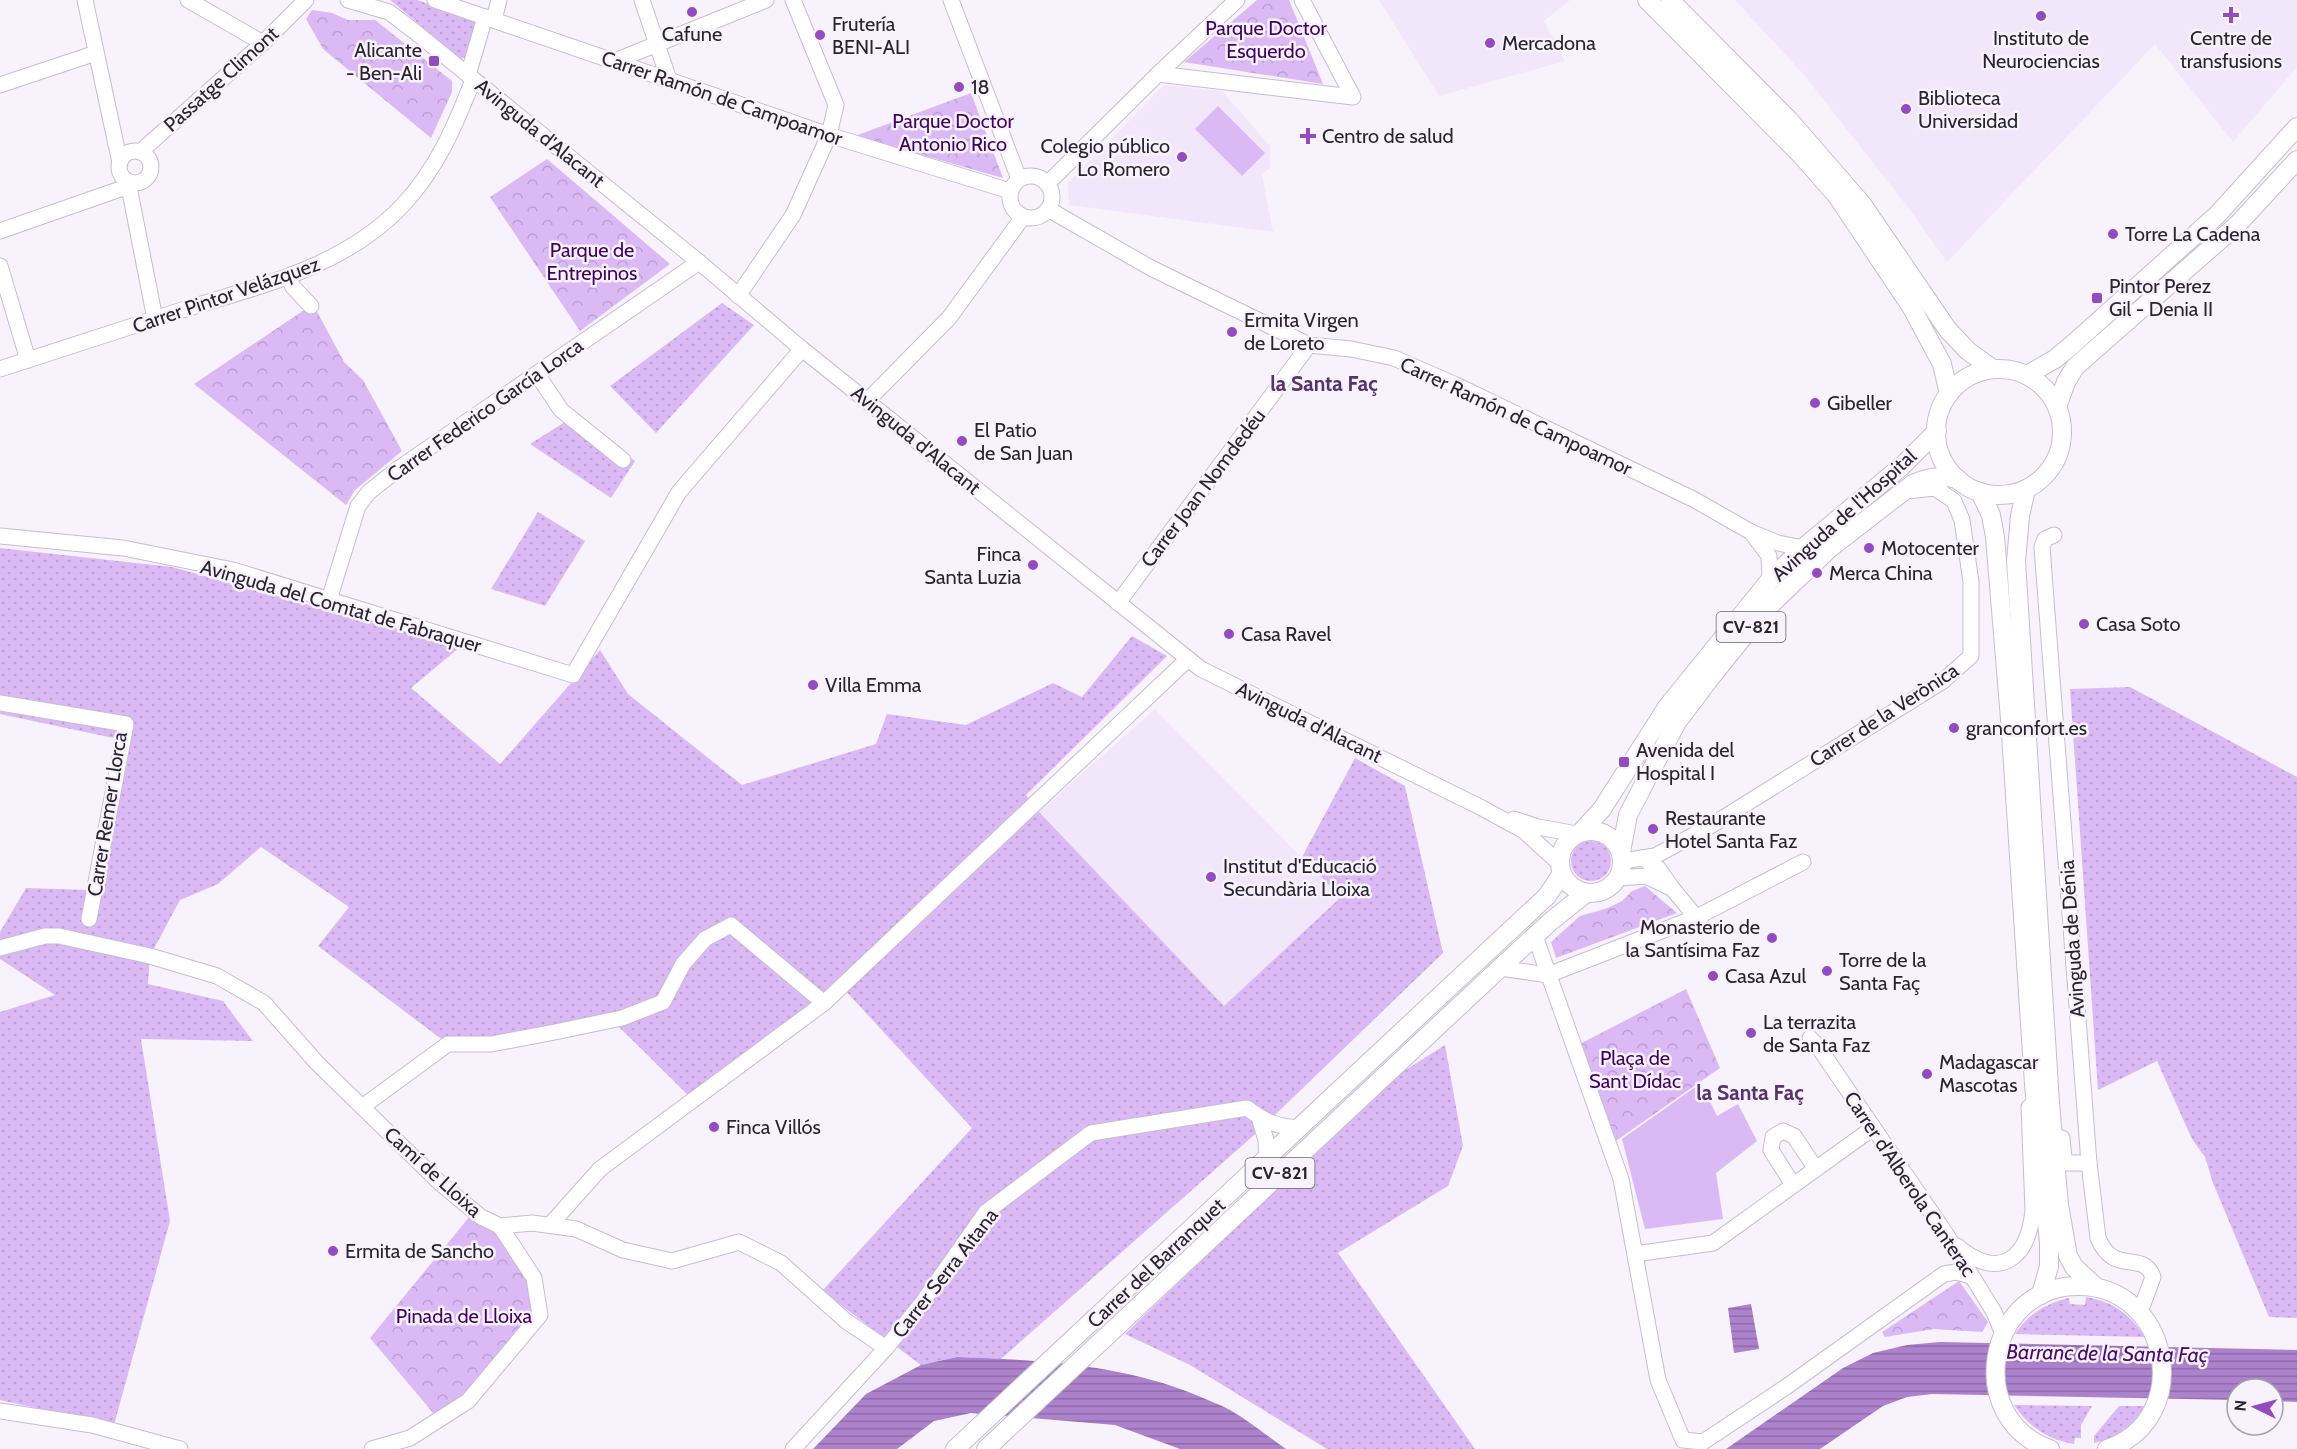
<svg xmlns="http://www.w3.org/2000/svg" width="2297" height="1449" font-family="Cabin,sans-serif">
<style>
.built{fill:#f2e6fb}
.grass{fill:url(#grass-dots)}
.park{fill:url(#park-crowns)}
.pitch{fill:#dbb9f5}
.water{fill:url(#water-rules)}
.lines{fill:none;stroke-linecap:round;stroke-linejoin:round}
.minor-casing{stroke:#c9bad5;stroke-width:17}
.major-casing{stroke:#c9bad5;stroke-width:20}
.minor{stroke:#fff;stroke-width:15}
.major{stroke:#fff;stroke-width:18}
.poi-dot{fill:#934cbf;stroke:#f8f2fd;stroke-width:2}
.labels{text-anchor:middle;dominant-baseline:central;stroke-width:5;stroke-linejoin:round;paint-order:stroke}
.shield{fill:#f8f2fd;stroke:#68626c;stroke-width:1.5}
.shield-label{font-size:18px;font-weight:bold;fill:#2a242e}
.poi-label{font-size:20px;fill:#2a242e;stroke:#f8f2fd;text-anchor:start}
.park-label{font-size:20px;fill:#41015f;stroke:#f8f2fd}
.street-label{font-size:20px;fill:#2a242e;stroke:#f8f2fd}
.neighbourhood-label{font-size:21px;font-weight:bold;fill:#55336c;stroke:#f8f2fd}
.water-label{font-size:21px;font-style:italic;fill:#480c67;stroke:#f8f2fd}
</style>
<defs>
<pattern id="grass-dots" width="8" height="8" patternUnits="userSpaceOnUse" patternTransform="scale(1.5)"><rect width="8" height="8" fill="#dbb9f5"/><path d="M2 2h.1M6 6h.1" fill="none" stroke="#bc9fd2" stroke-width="1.8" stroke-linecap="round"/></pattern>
<pattern id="park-crowns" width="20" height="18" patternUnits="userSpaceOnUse" patternTransform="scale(1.5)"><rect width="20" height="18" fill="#dbb9f5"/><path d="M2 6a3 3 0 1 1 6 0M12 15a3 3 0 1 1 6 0" fill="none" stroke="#bc9fd2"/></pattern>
<pattern id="water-rules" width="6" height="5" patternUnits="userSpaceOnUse" patternTransform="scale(1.5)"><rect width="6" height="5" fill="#ad82cc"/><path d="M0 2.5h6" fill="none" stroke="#8d6aa6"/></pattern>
</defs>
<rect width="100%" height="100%" fill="#f8f2fd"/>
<g class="built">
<polygon points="1379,0 1570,0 1544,21 1565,61 1439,96"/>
<polygon points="1735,0 2297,0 2297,67 2233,142 2155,44 1947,262 1907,206 1805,76"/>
<polygon points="1164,85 1222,91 1270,146 1270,168 1262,174 1273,232 1069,205 1068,183"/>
<polygon points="1155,709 1341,897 1224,1007 1039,812"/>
</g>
<g class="grass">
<polygon points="390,0 417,0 469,18 475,23 467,56 461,59"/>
<polygon points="722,303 754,325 656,433 610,386"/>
<polygon points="573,417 635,461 611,498 530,444"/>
<polygon points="538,512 585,541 545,606 491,589"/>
<polygon points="0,548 172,567 460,647 411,688 500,764 600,650 628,694 742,785 876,744 887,714 966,725 1053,683 1082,697 1132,636 1167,656 1026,795 1039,812 1224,1006 1341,897 1302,857 1355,758 1405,786 1443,953 1253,1136 1001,1359 957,1357 921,1365 822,1291 972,1128 842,987 693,1100 612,1020 448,1044 318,946 349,907 261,847 218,884 180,900 150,956 148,984 223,1001 253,1041 141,1039 170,1221 114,1425 0,1400 0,1012 55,995 0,959 0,932 26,888 90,890 118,739 0,714"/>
<polygon points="2130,687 2297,777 2297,1318 2269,1317 2213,1183 2205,1157 2192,1139 2157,1061 2098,1090 2070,689"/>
<circle cx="1591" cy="861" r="20"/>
<polygon points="1445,1045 1463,1146 1448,1186 1338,1253 1475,1449 1327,1449 1190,1365 1125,1334 1388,1081"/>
<path d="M2086 1297C2114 1302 2130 1314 2145 1337L2015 1334C2028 1314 2047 1303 2069 1298L2070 1304 2085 1305Z"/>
<path d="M2014 1405 2092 1406 2081 1425V1438H2075L2074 1444C2048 1440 2029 1427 2014 1405Z"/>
<path d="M2119 1406H2145C2133 1426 2116 1438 2094 1443V1436Z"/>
</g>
<g class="park">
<polygon points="1257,0 1289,0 1323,84 1184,62"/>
<polygon points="312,10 332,13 348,20 375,20 452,81 452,92 431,138 323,49 306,19"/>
<polygon points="971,93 1003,178 855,136"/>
<polygon points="547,159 670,264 580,331 490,197"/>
<polygon points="313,304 344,362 363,380 402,451 355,490 346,505 194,384"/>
<polygon points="1645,886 1677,913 1556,958 1551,942 1580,916 1608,908 1622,901 1632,891"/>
<polygon points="1686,989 1720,1068 1610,1145 1574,1047"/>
<polygon points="470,1216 495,1233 534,1278 540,1315 468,1401 439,1420 370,1338"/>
<polygon points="1959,1281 1988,1322 1982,1332 1934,1329 1885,1337 1882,1332"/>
</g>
<g class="pitch">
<polygon points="1218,106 1265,153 1242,176 1195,129"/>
<polygon points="1701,1083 1717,1116 1738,1104 1757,1141 1716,1173 1723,1219 1645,1229 1622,1139"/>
</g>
<g class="water">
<polygon points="1751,1304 1759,1349 1734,1353 1728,1308"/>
<polygon points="1940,1342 2297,1350 2297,1402 2273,1401 2273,1389 2237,1389 2237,1400 1932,1394 1907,1397 1883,1406 1820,1449 1726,1449 1843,1368 1873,1353 1907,1345"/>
<path d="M957 1357C1038 1360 1121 1364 1196 1395 1207 1400 1219 1404 1230 1410 1249 1421 1267 1436 1286 1449H1180L1115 1425 971 1413 934 1421 897 1449H813L866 1394 921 1365Z"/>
</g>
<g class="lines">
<g class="minor-casing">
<g id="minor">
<polyline points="85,0 120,163"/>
<polyline points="188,0 263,43"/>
<polyline points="348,0 389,12 414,31 699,262 802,349 1201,669 1482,808 1524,831 1559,863"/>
<polyline points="435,0 829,135 1010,191"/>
<polyline points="642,0 669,80"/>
<polyline points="951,0 1019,179"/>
<polyline points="494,20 499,0"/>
<polyline points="615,61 766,0"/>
<polyline points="1158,74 1353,97 1302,0"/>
<polyline points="468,75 485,17"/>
<polyline points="0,85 96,53"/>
<circle cx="135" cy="167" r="16"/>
<polyline points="140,152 263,43 306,0"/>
<circle cx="1031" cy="197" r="21"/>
<polyline points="128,182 155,319"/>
<polyline points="1047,184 1158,74 1237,0"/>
<polyline points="1048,209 1151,268 1309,345 1351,349 1394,358 1456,385 1693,499 1751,532 1778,543 1803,548"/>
<polyline points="0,231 129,186"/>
<polyline points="0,266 28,360"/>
<polyline points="288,277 293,287 311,306"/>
<polyline points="738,296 793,215 829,135 836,105 793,0"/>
<path d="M0 369C61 349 122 330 182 310 260 286 344 267 402 206 437 169 455 126 473 80"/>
<polyline points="537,374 561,410 623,460"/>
<polyline points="867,401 949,318 1023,217"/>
<polyline points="1751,532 1769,556 1770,580"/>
<path d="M2054 535 2045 539 2042 547 2089 1163 2098 1238C2114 1277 2143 1249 2153 1277L2143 1304 2137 1309"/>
<polyline points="0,536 123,548 233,570 573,675 679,492 802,349"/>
<polyline points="329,600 358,506 369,492 398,469 699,262"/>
<polyline points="1118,603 1309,345"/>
<polyline points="0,703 126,724 89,919"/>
<polyline points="1514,819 1538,827 1577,834"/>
<polyline points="1642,858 1655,856 1712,825 1943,681 1971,656 1971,582 1962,520 1954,501 1935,488 1906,491"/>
<polyline points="1623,861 1642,858 1658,868 1672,888 1700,922"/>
<polyline points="1619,878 1646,876 1671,888"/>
<polyline points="1535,936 1621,1179 1658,1380 1683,1440 1703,1442 1786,1387 1944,1274 1956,1272 1971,1276"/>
<polyline points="0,948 45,936 59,936 150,956 217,976 264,1003 317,1063 440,1183 481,1217 500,1226 532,1223 576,1229 623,1250 672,1261 739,1242 781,1263 846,1321 886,1348"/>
<polyline points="1500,968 1548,975 1697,917 1803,862"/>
<polyline points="1810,1038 1817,1045 1946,1234 1994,1312 2003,1334"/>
<polyline points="362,1107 448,1044 491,1044 555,1032 622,1018 663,1002 683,964 705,939 731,925 824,1003"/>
<polyline points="1259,1117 1266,1140 1267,1160"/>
<polyline points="2062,1138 2064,1158 2067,1163 2089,1163"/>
<polyline points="1793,1185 1771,1150 1773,1137 1783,1131 1794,1136 1816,1169"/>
<polyline points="550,1225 600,1169 824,1003 1188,659"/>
<path d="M1957 1246C1999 1281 2028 1260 2033 1210L2029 1107"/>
<polyline points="1635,1254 1713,1243 1873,1128"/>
<polyline points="0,1411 92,1425 180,1449"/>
<polyline points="372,1449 410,1438 468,1401 540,1315 534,1278 500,1226"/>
<path d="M793 1449 886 1348 922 1303 986 1212 1091 1133 1247 1108C1265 1122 1278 1127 1301 1128"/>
</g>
</g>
<g class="major-casing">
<g id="major">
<polyline points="1647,0 1801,155 1837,196 1912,308 1942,364 1949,394"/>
<polyline points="1670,0 1789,120 1862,204 1948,330 1968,351 1993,369"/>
<circle cx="1999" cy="432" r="63"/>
<polyline points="2027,375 2055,359 2073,344 2217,215 2297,127"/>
<polyline points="2057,407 2066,382 2075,367 2238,224 2297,160"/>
<polyline points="2026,489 2020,516 2016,561 2050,1103 2059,1205 2068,1256 2074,1267 2096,1287"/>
<polyline points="1980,492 1991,515 1995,537 2010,719 2034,1084 2049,1243 2049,1266 2041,1295"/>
<circle cx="1591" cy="862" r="31"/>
<polyline points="1581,832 1602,809 1667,707 1770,580 1803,548 1902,466 1937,431"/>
<path d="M1621 852 1628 815 1642 788 1677 722 1708 681 1764 611 1830 548 1913 484C1929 477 1941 475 1958 479"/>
<polyline points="955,1449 1547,896 1561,875"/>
<polyline points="986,1449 1500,968 1550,922 1585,894"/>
<path d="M2050 1449C1964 1420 1985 1287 2077 1286 2170 1284 2196 1419 2107 1449"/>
</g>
</g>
<use href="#minor" class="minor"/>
<use href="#major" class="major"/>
</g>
<g class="poi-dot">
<circle cx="692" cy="12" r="6"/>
<path d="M2228 6h6v6h6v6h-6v6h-6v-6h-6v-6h6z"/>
<circle cx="2041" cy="16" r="6"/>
<circle cx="820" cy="35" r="6"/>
<circle cx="1490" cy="43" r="6"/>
<rect x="428" y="55" width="12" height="12" rx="3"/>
<circle cx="959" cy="87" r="6"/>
<circle cx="1906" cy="109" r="6"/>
<path d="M1305 127h6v6h6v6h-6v6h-6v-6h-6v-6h6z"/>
<circle cx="1182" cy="157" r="6"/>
<circle cx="2113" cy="234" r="6"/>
<rect x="2091" y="292" width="12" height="12" rx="3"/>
<circle cx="1232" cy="332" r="6"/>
<circle cx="1815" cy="403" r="6"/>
<circle cx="962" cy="441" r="6"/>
<circle cx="1869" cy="548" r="6"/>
<circle cx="1033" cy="565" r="6"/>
<circle cx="1817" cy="573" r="6"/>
<circle cx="2084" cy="624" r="6"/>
<circle cx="1229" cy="634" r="6"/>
<circle cx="813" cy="685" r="6"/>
<circle cx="1954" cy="728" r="6"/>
<rect x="1618" y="756" width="12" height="12" rx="3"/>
<circle cx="1653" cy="829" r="6"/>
<circle cx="1211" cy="877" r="6"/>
<circle cx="1772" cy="938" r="6"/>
<circle cx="1827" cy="971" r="6"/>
<circle cx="1713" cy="976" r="6"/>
<circle cx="1751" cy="1033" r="6"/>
<circle cx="1927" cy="1074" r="6"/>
<circle cx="714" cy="1127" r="6"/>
<circle cx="333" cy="1251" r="6"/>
</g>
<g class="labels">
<g class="shield">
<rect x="1716.5" y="612" width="69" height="30" rx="4.5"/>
<rect x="1245.5" y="1158" width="69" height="30" rx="4.5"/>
</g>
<g class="shield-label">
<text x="1751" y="627">CV-821</text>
<text x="1280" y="1173">CV-821</text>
</g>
<g class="poi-label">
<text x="832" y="24">Frutería<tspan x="832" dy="23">BENI-ALI</tspan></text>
<text x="692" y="34" text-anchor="middle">Cafune</text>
<text x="2041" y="38" text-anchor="middle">Instituto de<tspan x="2041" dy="23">Neurociencias</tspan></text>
<text x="2231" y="38" text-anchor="middle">Centre de<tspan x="2231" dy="23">transfusions</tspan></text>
<text x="1502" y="43">Mercadona</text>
<text x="422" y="50" text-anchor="end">Alicante<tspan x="422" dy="23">- Ben-Ali</tspan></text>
<text x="971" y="87">18</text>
<text x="1918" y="98">Biblioteca<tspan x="1918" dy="23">Universidad</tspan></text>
<text x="1322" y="136">Centro de salud</text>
<text x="1170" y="146" text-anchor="end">Colegio público<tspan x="1170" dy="23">Lo Romero</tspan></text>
<text x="2125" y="234">Torre La Cadena</text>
<text x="2109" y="286">Pintor Perez<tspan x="2109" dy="23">Gil - Denia II</tspan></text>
<text x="1244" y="320">Ermita Virgen<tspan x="1244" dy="23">de Loreto</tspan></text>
<text x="1827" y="403">Gibeller</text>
<text x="974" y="430">El Patio<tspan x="974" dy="23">de San Juan</tspan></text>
<text x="1881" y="548">Motocenter</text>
<text x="1021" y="554" text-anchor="end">Finca<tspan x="1021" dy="23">Santa Luzia</tspan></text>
<text x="1829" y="573">Merca China</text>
<text x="2096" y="624">Casa Soto</text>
<text x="1241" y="634">Casa Ravel</text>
<text x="825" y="685">Villa Emma</text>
<text x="1966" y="728">granconfort.es</text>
<text x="1636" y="750">Avenida del<tspan x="1636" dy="23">Hospital I</tspan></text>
<text x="1665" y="818">Restaurante<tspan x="1665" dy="23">Hotel Santa Faz</tspan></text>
<text x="1223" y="866">Institut d'Educació<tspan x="1223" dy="23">Secundària Lloixa</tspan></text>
<text x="1760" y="927" text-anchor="end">Monasterio de<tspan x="1760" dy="23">la Santísima Faz</tspan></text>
<text x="1839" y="960">Torre de la<tspan x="1839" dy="23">Santa Faç</tspan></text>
<text x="1725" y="976">Casa Azul</text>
<text x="1763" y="1022">La terrazita<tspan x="1763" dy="23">de Santa Faz</tspan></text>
<text x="1939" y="1062">Madagascar<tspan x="1939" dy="23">Mascotas</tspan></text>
<text x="726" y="1127">Finca Villós</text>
<text x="345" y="1251">Ermita de Sancho</text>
</g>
<g class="park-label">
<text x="1266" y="28">Parque Doctor<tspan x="1266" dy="23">Esquerdo</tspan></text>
<text x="953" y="121">Parque Doctor<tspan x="953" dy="23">Antonio Rico</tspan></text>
<text x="592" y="250">Parque de<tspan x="592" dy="23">Entrepinos</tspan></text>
<text x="1635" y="1058">Plaça de<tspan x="1635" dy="23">Sant Dídac</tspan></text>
<text x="464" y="1316">Pinada de Lloixa</text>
</g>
<g class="street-label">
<text transform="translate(221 79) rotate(-42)">Passatge Climont</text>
<text transform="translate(722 98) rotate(19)">Carrer Ramón de Campoamor</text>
<text transform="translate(540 133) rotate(39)">Avinguda d'Alacant</text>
<text transform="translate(226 295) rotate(-19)">Carrer Pintor Velázquez</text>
<text transform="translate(485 410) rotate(-35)">Carrer Federico García Lorca</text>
<text transform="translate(1516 416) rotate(25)">Carrer Ramón de Campoamor</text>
<text transform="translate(916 440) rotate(39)">Avinguda d'Alacant</text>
<text transform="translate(1203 488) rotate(-53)">Carrer Joan Nomdedéu</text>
<text transform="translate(1844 515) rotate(-42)">Avinguda de l'Hospital</text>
<text transform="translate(341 606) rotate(16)">Avinguda del Comtat de Fabraquer</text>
<text transform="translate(1884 715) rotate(-33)">Carrer de la Verònica</text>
<text transform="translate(1309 722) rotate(26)">Avinguda d'Alacant</text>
<text transform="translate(107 814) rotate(-81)">Carrer Remer Llorca</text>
<text transform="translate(2072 939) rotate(-94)">Avinguda de Dénia</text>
<text transform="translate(433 1172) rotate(42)">Camí de Lloixa</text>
<text transform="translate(1910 1184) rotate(56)">Carrer d'Alberola Canterac</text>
<text transform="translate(1156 1263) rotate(-43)">Carrer del Barranquet</text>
<text transform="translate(945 1273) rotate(-52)">Carrer Serra Aitana</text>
</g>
<g class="neighbourhood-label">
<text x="1324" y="383">la Santa Faç</text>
<text x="1750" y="1092">la Santa Faç</text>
</g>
<g class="water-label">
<text transform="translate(2107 1353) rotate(1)">Barranc de la Santa Faç</text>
</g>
</g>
<g transform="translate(2255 1407) rotate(275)"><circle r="28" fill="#f8f2fd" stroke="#a6a0aa" stroke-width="1.5"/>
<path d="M0-4.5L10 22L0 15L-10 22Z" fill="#934cbf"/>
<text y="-9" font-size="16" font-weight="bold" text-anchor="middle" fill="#2a242e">N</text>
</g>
</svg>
